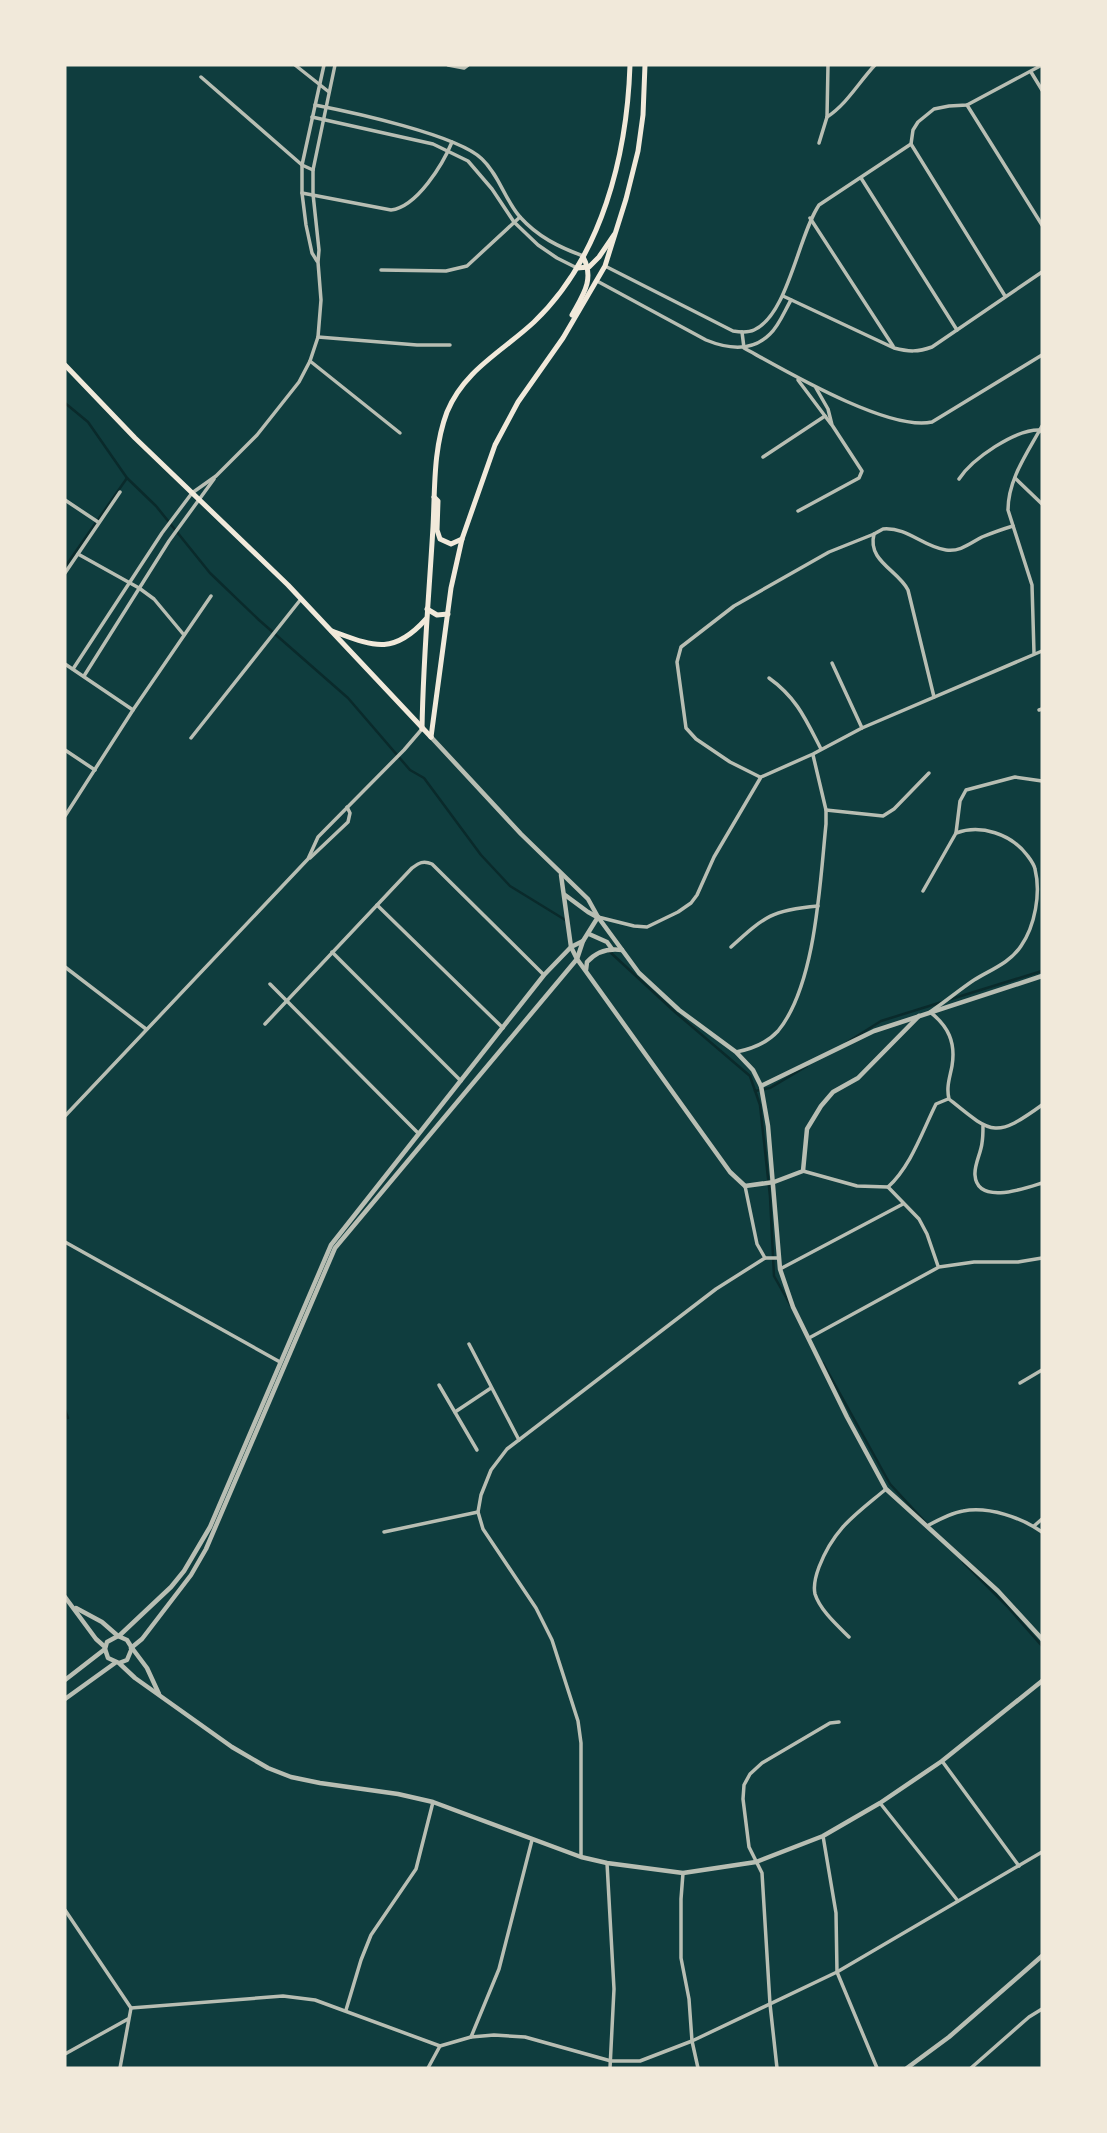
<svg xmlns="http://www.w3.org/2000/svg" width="1107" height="2133" font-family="'Sofia Sans Condensed',sans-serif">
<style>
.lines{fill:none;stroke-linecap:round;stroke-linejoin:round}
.stream{stroke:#0a2a2b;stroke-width:2.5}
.minor{stroke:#b8beb3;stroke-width:3.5}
.tertiary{stroke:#b8beb3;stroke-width:4.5}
.secondary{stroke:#f1e9da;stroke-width:5}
</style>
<rect width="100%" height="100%" fill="#0f3d3e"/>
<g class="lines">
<g class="stream">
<polyline points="65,403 88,422 127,478 156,506 210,573 259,620 348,698 410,770 424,778 481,855 510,886 567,921"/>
<polyline points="65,567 127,478"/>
<polyline points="610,952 675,1012 750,1076 760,1105 770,1196 774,1276 791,1306"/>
<polyline points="948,1000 1042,971"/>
<polyline points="846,1043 881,1021 942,1002"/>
<polyline points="755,1091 770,1088 807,1066"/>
<polyline points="823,1363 890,1484 927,1524"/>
<polyline points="65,1410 68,1418"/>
<polyline points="963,1562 1007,1606 1042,1646"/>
</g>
<g class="minor">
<polyline points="295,65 329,92"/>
<polyline points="448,65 464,68 468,65"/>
<polyline points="1031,72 1042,90"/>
<polyline points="201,77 302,165 313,170"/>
<path d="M315 105C351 112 458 135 482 159 499 175 505 200 520 217 538 237 559 247 583 256"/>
<polyline points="967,105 1042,225"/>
<polyline points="312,117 433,144 468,161 492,189 514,222 538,245 557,258 577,268"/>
<path d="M827 117C847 104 859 82 875 65"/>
<polyline points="819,143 827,117 828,65"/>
<polyline points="911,144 1005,296"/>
<polyline points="861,178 957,330"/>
<path d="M302 193 391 210C417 207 443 164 452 142"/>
<polyline points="810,218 893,346"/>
<polyline points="317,261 312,253 306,225 302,193 302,165 324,65"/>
<path d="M605 266 733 331C739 332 748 333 754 330 788 315 798 236 819 205L911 144 913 130 918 122 934 109 949 106 967 105 1042 65"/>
<polyline points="381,270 446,271 467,266 520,217"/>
<path d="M597 281 706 340C728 349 752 352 770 334 779 326 785 310 791 300"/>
<path d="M783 296 894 348C909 352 918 352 932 347L1042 272"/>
<path d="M742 332 744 348C784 370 889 432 932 422L1042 355"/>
<polyline points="318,337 417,345 450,345"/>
<polyline points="310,361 400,433"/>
<polyline points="798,380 831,424"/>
<polyline points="763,457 825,416"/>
<polyline points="1015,478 1042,504"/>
<path d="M959 479C972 459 1015 429 1040 430L1042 432"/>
<polyline points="65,500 98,522"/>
<polyline points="798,511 859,478 862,471 832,425 828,409 816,388"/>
<path d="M874 534C867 561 898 570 908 590L934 697"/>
<polyline points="78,554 139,588 154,599 184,635"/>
<polyline points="65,573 120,492"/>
<path d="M1034 653 1032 585 1008 510C1008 479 1028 452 1042 426"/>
<polyline points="832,663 862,728"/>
<polyline points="65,664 133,710"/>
<polyline points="73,669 162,533 192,493 216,476 257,435 299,382 310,361 318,337 321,300 318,262 319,250 313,194 313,170 335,65"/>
<polyline points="84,676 169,541 214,479"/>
<path d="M769 678C797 698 806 720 821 749"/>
<polyline points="1039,710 1042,709"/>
<polyline points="191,738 301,599"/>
<polyline points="65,750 95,770"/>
<path d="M760 777 730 762 696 739 686 728 677 662 681 647 734 606 829 552 874 534 883 529C908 527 923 547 946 550 960 552 969 544 982 537 992 533 1003 529 1013 526"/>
<polyline points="826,810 883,816 894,809 929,773"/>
<polyline points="65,816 133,710 211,596"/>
<polyline points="956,833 960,801 966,790 1015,777 1042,781"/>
<polyline points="310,858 348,822 350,813 347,807"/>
<path d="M923 891 956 833C981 824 1011 834 1027 855 1030 859 1034 864 1035 869 1041 893 1035 926 1021 946 1010 963 990 970 974 980 959 990 945 1002 930 1012 948 1026 956 1042 952 1066 950 1077 946 1087 949 1099 992 1134 995 1139 1042 1105"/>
<polyline points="377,905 503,1028"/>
<polyline points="598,917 634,926 647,927 678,912 691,903 697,895 714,857 761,777 813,754 862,728 1042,651"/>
<path d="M731 947C765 916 772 910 818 906"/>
<polyline points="332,952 461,1081"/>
<polyline points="65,967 146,1029"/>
<polyline points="270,984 418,1133"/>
<path d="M265 1024 412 868C419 863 423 860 432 864L544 975"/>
<path d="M736 1052C752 1049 767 1043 778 1031 816 985 820 882 826 824V810L813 755"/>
<polyline points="65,1116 308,859 318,837 404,750 422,729"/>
<path d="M983 1126C983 1132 983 1137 982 1143 981 1153 974 1165 975 1175 977 1206 1026 1188 1042 1183"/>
<polyline points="803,1171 857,1186 888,1187 919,1219 927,1234 938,1266"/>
<polyline points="745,1186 757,1244 765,1258"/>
<path d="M888 1187C911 1166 922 1132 936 1104L948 1099"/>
<polyline points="65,1242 280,1362"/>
<polyline points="780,1269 903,1204"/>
<polyline points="809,1338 939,1267 974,1262 1018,1262 1042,1258"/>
<polyline points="469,1344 519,1440"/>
<polyline points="1020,1383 1042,1370"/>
<polyline points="439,1385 477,1450"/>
<polyline points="455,1412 491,1388"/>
<path d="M927 1526C938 1520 951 1513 963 1511 989 1506 1022 1518 1042 1532"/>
<polyline points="1034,1526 1042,1519"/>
<polyline points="384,1532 478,1512"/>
<path d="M849 1637C837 1625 820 1610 815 1594 813 1585 816 1575 819 1567 834 1528 855 1515 886 1489"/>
<polyline points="942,1761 1019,1866"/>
<polyline points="880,1803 958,1901"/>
<polyline points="823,1836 836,1913 837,1972 877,2068"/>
<polyline points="581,1857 581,1743 578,1721 552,1640 536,1608 483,1529 478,1512 481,1495 491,1470 507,1449 716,1289 765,1258 778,1258"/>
<polyline points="607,1863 614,1989 610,2068"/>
<polyline points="683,1873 681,1899 681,1958 689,1999 692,2041 698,2068"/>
<polyline points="65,1910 131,2008 283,1996 315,2000 440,2046 471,2037 494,2035 525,2037 611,2061 640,2061 692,2041 837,1972 1042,1852"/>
<polyline points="346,2010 361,1960 371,1935 416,1869 433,1802"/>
<polyline points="471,2037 499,1969 532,1840"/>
<polyline points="65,2054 128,2019"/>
<polyline points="120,2068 131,2008"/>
<polyline points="428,2068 440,2046"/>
<polyline points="777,2068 770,2004 762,1873 749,1847 743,1799 744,1785 750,1774 762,1763 830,1723 839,1722"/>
<polyline points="971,2068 1029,2017 1042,2009"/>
</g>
<g class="tertiary">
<polyline points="431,737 521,834 588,899 598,917 639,973 679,1010 736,1052 753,1070 761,1086 768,1126 780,1269 793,1307 847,1417 886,1489 998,1591 1042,1639"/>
<polyline points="565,895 588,912 597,917"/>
<polyline points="589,934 607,942 612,949"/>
<polyline points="583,941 571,947 577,959 730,1172 745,1186 774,1182 803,1171 807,1129 821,1106 833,1092 858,1078 919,1016"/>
<path d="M586 970 587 962C596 952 608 948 622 950"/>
<polyline points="761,1086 874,1031 1042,976"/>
<polyline points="65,1597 96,1639 105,1647"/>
<polyline points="76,1608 102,1622 118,1636"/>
<polyline points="120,1635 171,1587 184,1571 210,1527 331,1245 544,975 571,947 561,875"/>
<polyline points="131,1648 142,1639 191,1575 206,1549 335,1248 577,959 583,941 598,917"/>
<polyline points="132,1648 147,1668 159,1694"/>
<polyline points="119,1663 127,1660 132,1648 127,1640 118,1636 107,1642 105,1649 108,1658 119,1663 135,1678 232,1747 268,1768 291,1777 320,1783 398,1794 433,1802 581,1857 607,1863 683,1873 756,1862 823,1836 880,1803 942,1761 1042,1681"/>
<polyline points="65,1680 105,1649"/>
<polyline points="65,1699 115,1663"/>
<polyline points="907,2068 949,2037 1042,1956"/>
</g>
<g class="secondary">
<polyline points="577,268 589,267 599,257 614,235"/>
<path d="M572 315C583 295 595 279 583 257"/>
<polyline points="65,365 135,438 288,585 431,737"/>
<polyline points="434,497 438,501 437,530 440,539 451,544 462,539"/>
<polyline points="427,609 437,615 448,614"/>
<path d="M332 631C373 646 393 656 426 619"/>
<path d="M422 729C423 661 429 595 433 527 435 489 433 449 447 412 464 370 503 351 534 322 602 257 627 155 630 65"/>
<polyline points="431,737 451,588 462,539 495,445 518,402 563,338 605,266 626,199 638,151 643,115 645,65"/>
</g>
</g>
<rect width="1107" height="2133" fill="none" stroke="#f1e9da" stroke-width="133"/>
</svg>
